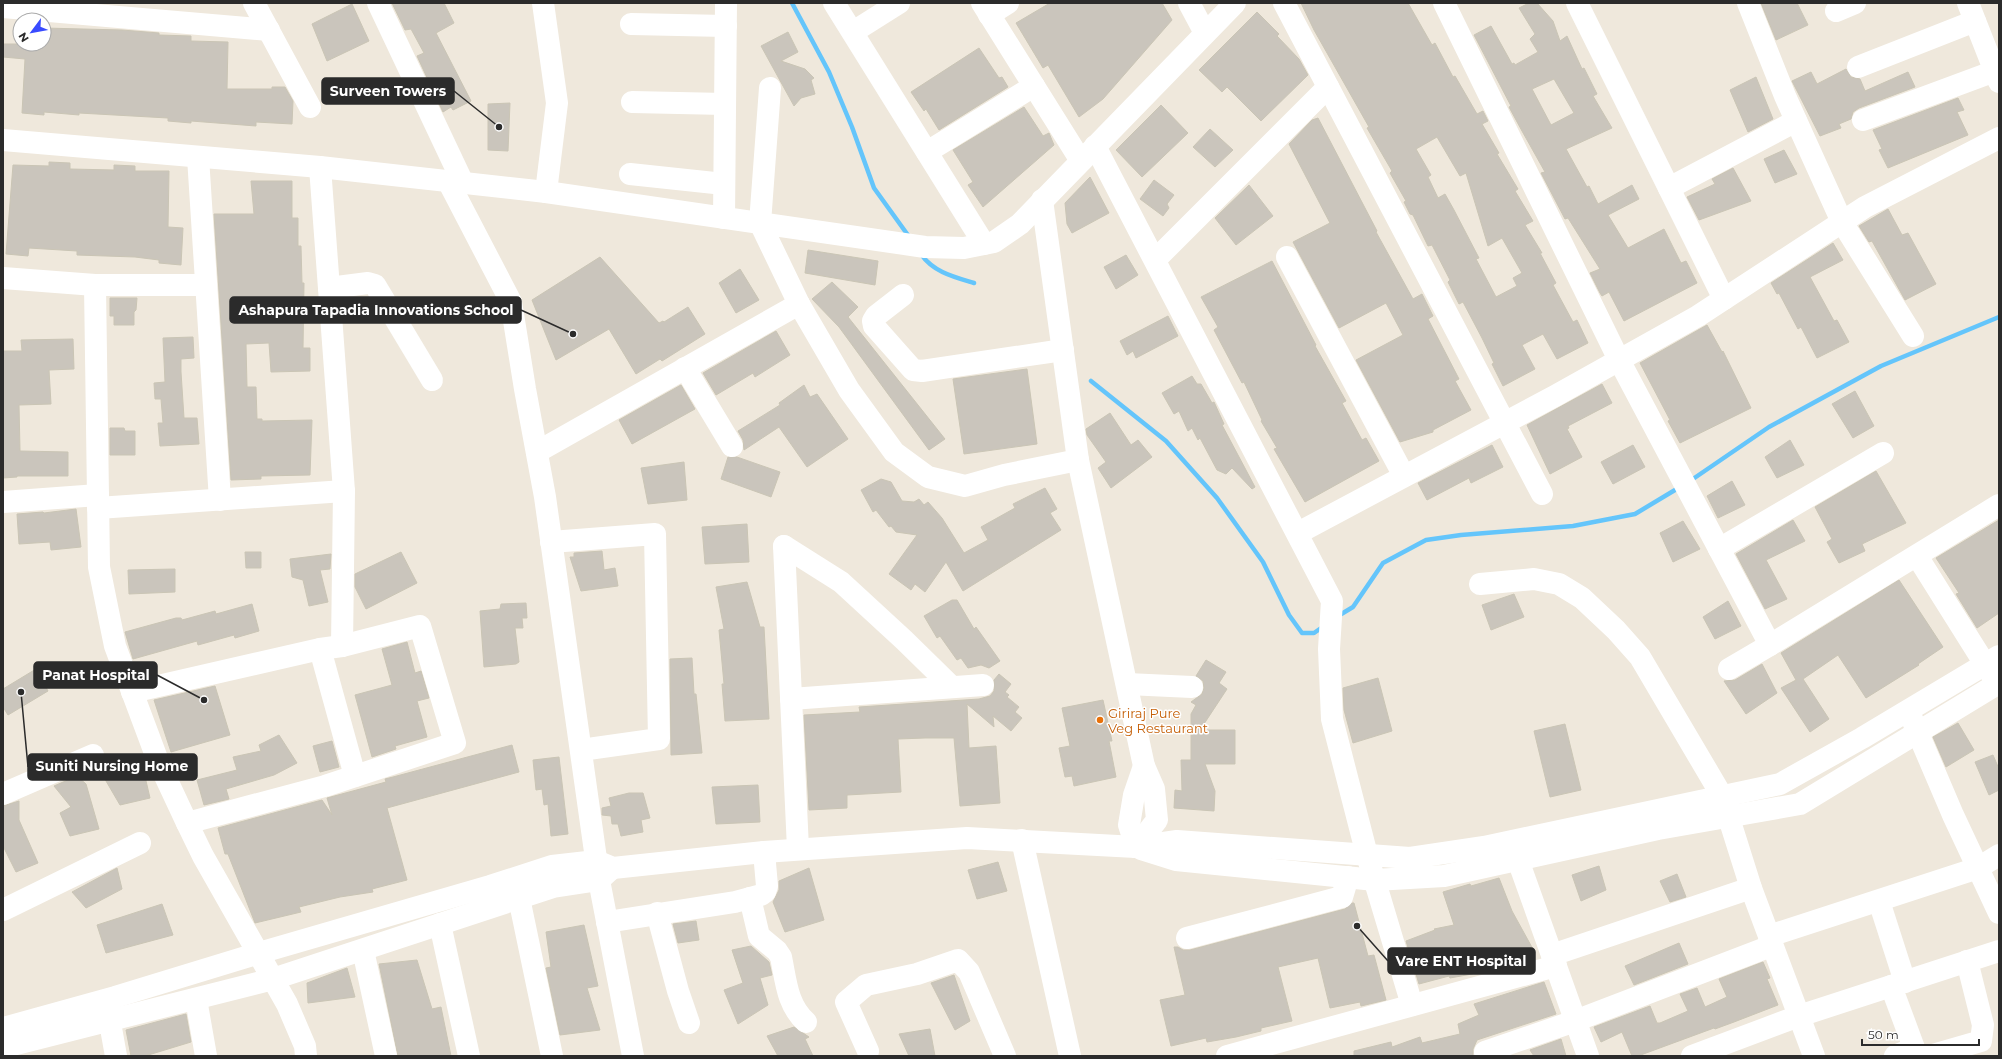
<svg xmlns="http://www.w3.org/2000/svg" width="2002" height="1059" font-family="Montserrat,sans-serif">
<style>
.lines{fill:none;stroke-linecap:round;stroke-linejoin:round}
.stream{stroke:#64c5fb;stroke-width:4.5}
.building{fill:#cac5bc;stroke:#cac5b5;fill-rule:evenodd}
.minor{stroke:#fff;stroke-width:22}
.food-dot{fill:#e8710a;stroke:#fff;stroke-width:1.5}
.labels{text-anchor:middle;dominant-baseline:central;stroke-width:3;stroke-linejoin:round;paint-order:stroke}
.food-label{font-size:13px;fill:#c56008;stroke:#fff;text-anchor:start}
.leader{fill:none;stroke:#2b2b2b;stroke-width:1.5}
.callout-dot{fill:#2b2b2b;stroke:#fff;stroke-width:1.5}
.callout{fill:#2b2b2b;stroke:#2b2b2b;stroke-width:1.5}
.callout-label{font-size:14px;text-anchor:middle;font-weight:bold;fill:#fff}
</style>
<rect width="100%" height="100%" fill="#efe8dc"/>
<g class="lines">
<g class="stream">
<polyline points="792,3 829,72 852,127 874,188 910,238"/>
<path d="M921 254C933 272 954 277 974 283"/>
<polyline points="1091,381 1166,441 1217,498 1263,562 1289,615 1302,633 1314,633 1324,626"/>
<polyline points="1690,481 1769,427 1881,366 1999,317"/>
<polyline points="1338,616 1353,607 1383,563 1426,540 1461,535 1573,526 1635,514 1680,487"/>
</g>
</g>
<g class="building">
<polygon points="392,3 444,3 454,23 436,33 471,101 453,110 451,107 443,112 417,56 424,53 411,29 405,30"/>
<polygon points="1050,3 1162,3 1172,20 1103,99 1079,117 1048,65 1043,68 1016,23"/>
<path d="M1301 3H1408L1432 45 1435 43 1453 77 1455 76 1477 114 1483 111 1488 121 1482 124 1499 153 1497 154 1518 189 1515 191 1533 221 1525 225 1542 253H1540L1556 283 1553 285 1573 322 1577 320 1588 343 1557 359 1543 334 1522 345 1535 369 1503 386 1492 364 1494 363 1482 338 1463 302 1459 304 1448 282 1450 280 1432 245 1428 246 1413 215 1410 214 1404 202 1406 201 1390 173 1392 171 1367 128 1369 127 1314 30ZM1437 137 1460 176 1466 173 1488 246 1502 238 1522 273 1513 278 1517 286 1496 297 1476 259 1479 258 1454 210 1445 194 1438 198 1428 177 1431 175 1416 149Z"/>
<path d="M1529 3H1537L1553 21 1560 41 1567 36 1582 69 1584 68 1597 94 1593 96 1612 128 1566 149 1587 187 1589 186 1598 204 1632 185 1639 199 1608 215 1628 248 1664 229 1681 263 1686 261 1697 283 1624 321 1609 292 1602 296 1600 293 1590 273 1600 269 1568 218 1565 219 1541 173 1545 172 1522 131 1509 107 1511 106 1474 35 1491 26 1512 64 1514 63 1515 65 1538 52 1530 39 1535 34 1519 8ZM1554 79 1574 113 1551 125 1532 89Z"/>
<polygon points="1761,3 1797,3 1808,25 1776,40"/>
<polygon points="352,4 369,41 327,61 312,24"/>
<polygon points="1257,12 1279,34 1277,36 1299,59 1308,75 1261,121 1227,87 1222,92 1199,70"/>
<polygon points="44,28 122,30 159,33 159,35 191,36 191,41 228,42 227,89 272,89 272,87 285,87 293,101 292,124 256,122 256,126 191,121 191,123 168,121 168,118 79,113 79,115 44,112 44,115 22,113 25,59 3,57 3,44 44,44"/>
<polygon points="788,32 798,52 781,61 805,69 814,78 811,80 815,94 801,98 794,106 761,46"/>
<polygon points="979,48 999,78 1002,77 1008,87 939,130 926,109 924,111 911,92"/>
<polygon points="1846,69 1851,77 1860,79 1865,91 1908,72 1915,87 1859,108 1853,112 1851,119 1839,124 1841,128 1820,136 1792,81 1811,72 1817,84"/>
<polygon points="1756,77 1773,119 1748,132 1730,90"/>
<polygon points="1958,98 1964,110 1957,112 1968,135 1888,168 1879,150 1882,149 1873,130"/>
<polygon points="510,103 508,151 488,150 488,104"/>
<polygon points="1161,105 1188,133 1142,177 1116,150"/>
<polygon points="1024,107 1043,136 1049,133 1054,145 983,207 968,185 973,182 953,150"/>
<polygon points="1318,118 1377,231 1376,232 1413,299 1422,294 1433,316 1428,319 1459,379 1455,381 1471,410 1433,430 1433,432 1400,442 1356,360 1403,335 1386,303 1339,328 1293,242 1330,223 1289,144 1312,120"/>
<polygon points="1210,129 1233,150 1215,167 1193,147"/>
<polygon points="1784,150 1797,174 1775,183 1764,159"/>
<polygon points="49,162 70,163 70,169 114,170 114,165 135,166 135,171 169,171 168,227 183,228 181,265 159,263 159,260 135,257 77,255 77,251 29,248 28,256 6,254 13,165 49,166"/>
<polygon points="1733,168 1751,201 1699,220 1687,197 1715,184 1712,179"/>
<polygon points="1090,177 1109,213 1072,233 1067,224 1065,203"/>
<polygon points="1154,180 1174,195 1167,204 1169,208 1163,216 1140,199"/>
<polygon points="251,181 292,181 292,218 298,218 298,246 301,246 302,283 304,283 303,348 310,348 310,371 271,372 269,343 246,344 247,387 256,387 257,419 262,419 262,421 312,420 310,475 261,476 261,479 231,480 214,214 254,214"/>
<polygon points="1249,185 1273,216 1236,245 1215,218"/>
<polygon points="1888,209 1902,235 1908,233 1936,284 1905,300 1872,241 1869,242 1859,226"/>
<polygon points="1833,243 1843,260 1810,277 1834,321 1837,320 1849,342 1817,358 1801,327 1798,329 1779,293 1777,294 1771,283"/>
<polygon points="808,250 878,261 875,285 805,273"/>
<polygon points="1126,255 1138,275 1116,289 1104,267"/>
<polygon points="600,257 659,323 663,321 664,322 688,307 705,334 662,361 660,359 636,374 609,329 556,360 532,300"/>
<polygon points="1272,261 1316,345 1315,346 1346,401 1342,403 1362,440 1366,438 1379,461 1305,502 1274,449 1277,448 1261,421 1262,420 1244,382 1242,383 1214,330 1218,327 1201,297"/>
<polygon points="740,269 759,300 736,313 719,283"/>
<polygon points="832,282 858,307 848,317 945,439 929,450 839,327 812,299"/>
<polygon points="110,298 137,298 136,310 134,312 134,325 114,325 114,316 110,316"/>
<polygon points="1168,316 1178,336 1136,358 1133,351 1127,355 1120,341"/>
<polygon points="1707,325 1722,352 1723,351 1751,408 1680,443 1668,421 1670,420 1640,363"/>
<polygon points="776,331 790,355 755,377 753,373 716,395 703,373"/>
<polygon points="193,337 194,358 181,359 181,372 184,418 197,418 199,444 160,446 158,423 163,423 161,399 155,399 154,383 165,382 163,338"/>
<polygon points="73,339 74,369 49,370 51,404 19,405 20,451 68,452 68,476 17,476 17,477 3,478 3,351 22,351 21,340"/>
<polygon points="1027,369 1037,444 964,454 953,379"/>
<polygon points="1192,376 1197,384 1201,384 1212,403 1214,402 1224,424 1222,425 1255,487 1252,489 1232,468 1226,474 1217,470 1200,438 1198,440 1192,428 1188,431 1179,411 1174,414 1162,393"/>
<polygon points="1602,384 1612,403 1568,426 1569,428 1567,429 1582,457 1550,474 1527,425"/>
<polygon points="681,385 695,409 632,444 619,420"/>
<polygon points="804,385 810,397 817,394 848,439 807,467 779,427 744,450 743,440 738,431 780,405 779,403"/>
<polygon points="1855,391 1874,426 1853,438 1832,404"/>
<polygon points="1110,413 1131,445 1138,440 1152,457 1111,488 1098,468 1106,462 1087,435 1086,429"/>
<polygon points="110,428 124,428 125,431 135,431 135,455 110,455"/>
<polygon points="1790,440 1804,465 1777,478 1765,457"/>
<polygon points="1492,445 1503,467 1471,483 1469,478 1427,500 1418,483"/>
<polygon points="1633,445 1645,467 1613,484 1601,462"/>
<polygon points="728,457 737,457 780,472 771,497 721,479"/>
<polygon points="684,462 687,500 648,504 641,468"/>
<polygon points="1876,471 1906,523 1862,544 1865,551 1839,563 1827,542 1832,539 1815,507"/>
<polygon points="881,479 891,482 902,501 914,502 919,499 924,505 928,502 942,518 964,553 988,540 981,527 1015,508 1013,504 1045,488 1057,509 1050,513 1061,530 963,591 946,562 925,592 915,584 911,590 889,574 917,535 896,532 891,526 889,527 876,510 873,512 861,490"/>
<polygon points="1732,481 1745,505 1718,518 1707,496"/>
<polygon points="76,509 81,547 51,550 50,542 19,544 17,514 43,512 44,513"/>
<polygon points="1793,520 1805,541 1766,560 1787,599 1765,609 1736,554"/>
<polygon points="1999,520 1999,613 1977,628 1956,594 1959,593 1936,558"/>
<polygon points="1683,521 1700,549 1673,562 1660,533"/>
<polygon points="747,524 749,562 705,564 702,527"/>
<polygon points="602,551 604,570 615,568 618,586 581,591 570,557 574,557 574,553"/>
<polygon points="245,552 261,552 261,568 246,568"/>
<polygon points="401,552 417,583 366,609 355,587 355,574"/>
<polygon points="331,554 330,569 320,570 328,602 309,606 303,580 292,577 290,559"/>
<polygon points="175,569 175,592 129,594 128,570"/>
<polygon points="1899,580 1943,647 1918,664 1919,665 1866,698 1838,655 1803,679 1829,719 1810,732 1781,688 1796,680 1781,653"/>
<polygon points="747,582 760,627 764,627 769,719 725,721 722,684 724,684 719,630 724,629 716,587"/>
<polygon points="1514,594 1524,617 1491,630 1482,605"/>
<polygon points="952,600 957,600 974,629 976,627 1000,661 989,668 981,665 968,668 961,658 957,660 940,636 937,638 924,616"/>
<polygon points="1728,601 1741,626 1715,639 1703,617"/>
<polygon points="526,603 527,618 522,618 523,628 515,628 519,662 516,664 484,667 480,611 500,609 501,604"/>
<polygon points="252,604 259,631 235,638 234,635 198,645 197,641 133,659 125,632 176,618 181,618 182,620 215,611 216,614"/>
<polygon points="407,642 415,673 421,671 429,698 417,701 427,737 395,746 396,749 372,757 355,695 392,685 382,649"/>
<polygon points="692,658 694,694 696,694 702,753 671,755 670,659"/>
<polygon points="1206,660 1226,672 1219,683 1227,689 1200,730 1235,730 1235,764 1205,764 1215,791 1214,811 1174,808 1175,790 1182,791 1181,760 1191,760 1191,714 1196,705 1191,702 1202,694 1204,688 1203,681 1196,676"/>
<polygon points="1762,664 1777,693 1746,714 1724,681 1735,680"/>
<polygon points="36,669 48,691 8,715 3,707 3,689"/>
<polygon points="999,674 1011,684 1005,692 1009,695 1007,697 1019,707 1015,712 1022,718 1011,731 993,716 994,727 967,704 969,748 996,746 1000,803 960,806 954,738 925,738 898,739 901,792 847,795 847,808 809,810 804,715 860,712 859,707 979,699 990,696 994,691 994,680"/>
<polygon points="1378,678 1392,731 1353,743 1344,710 1343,688"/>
<polygon points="215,686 230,735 171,752 154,700"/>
<polygon points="1103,700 1112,741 1109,741 1116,777 1074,786 1072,776 1065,777 1059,748 1070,746 1062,708"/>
<polygon points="1958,723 1974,750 1946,767 1933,737"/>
<polygon points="1565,724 1581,790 1550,797 1534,731"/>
<polygon points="279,735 297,763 274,775 226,789 229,799 204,805 197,780 237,770 233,757 261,751 259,745"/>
<polygon points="332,741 339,767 320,772 313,746"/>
<polygon points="512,745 519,772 387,808 407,880 372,889 373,892 340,897 299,907 301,912 255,923 228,854 225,854 218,828 322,800 332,815 327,798 386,782 385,779 393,777"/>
<polygon points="140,755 150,798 120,805 99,769"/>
<polygon points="1993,755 1999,769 1999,790 1989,795 1975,762"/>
<polygon points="559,757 568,834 551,836 548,804 544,805 542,789 536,790 533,760"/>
<polygon points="77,776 86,784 99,829 70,836 60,813 71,807 54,786"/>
<polygon points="758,785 760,822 716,824 712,787"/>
<polygon points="629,793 643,793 650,818 641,820 643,832 621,836 618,824 612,824 611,816 602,815 602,808 611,806 609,798"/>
<polygon points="19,801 19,820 38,863 16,872 3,846 3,806"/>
<polygon points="998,862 1007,891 977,899 968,870"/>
<polygon points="1599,866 1606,890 1581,901 1572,875"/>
<polygon points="117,868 122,889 86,908 72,892"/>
<polygon points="809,868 824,920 785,932 773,902 779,890 779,881"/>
<polygon points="1677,874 1686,897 1670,902 1660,881"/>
<polygon points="1499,878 1512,911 1534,951 1472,974 1450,978 1449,976 1419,984 1406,941 1435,930 1434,929 1454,925 1443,892 1470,884 1471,886"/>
<polygon points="1352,903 1354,903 1368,956 1374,955 1386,1000 1361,1006 1360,1002 1330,1008 1318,958 1278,967 1292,1021 1261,1028 1261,1031 1236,1037 1207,1042 1206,1038 1171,1046 1160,1000 1185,995 1174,947 1178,947 1183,950 1190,950 1345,909"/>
<polygon points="162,904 173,935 106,953 97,925"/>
<polygon points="696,921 699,940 678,943 673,924"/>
<polygon points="584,925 598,986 587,988 600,1030 560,1035 546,968 551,967 546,932"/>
<polygon points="1679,943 1688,964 1634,985 1625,966"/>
<polygon points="751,946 769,962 772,975 760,978 768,1005 738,1024 724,990 743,983 732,950"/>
<polygon points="417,960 432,1009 441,1007 451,1056 398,1056 379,964"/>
<polygon points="1763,962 1770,978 1767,979 1778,1005 1734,1022 1715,1029 1714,1028 1638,1056 1632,1056 1622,1032 1601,1042 1594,1027 1650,1006 1657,1023 1660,1023 1688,1011 1680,994 1697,988 1705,1007 1727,997 1719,979"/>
<polygon points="347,968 355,997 308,1003 307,983"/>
<polygon points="954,975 970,1021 955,1030 931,983"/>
<polygon points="1544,982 1556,1014 1477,1040 1473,1049 1473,1056 1354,1056 1354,1051 1391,1042 1392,1047 1420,1037 1422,1043 1460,1034 1458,1024 1479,1015 1474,1004"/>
<polygon points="186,1014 191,1042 145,1056 131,1056 126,1030"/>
<polygon points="794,1027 809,1037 805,1039 813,1056 778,1056 767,1036"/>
<polygon points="930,1029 935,1056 909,1056 899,1034"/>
<polygon points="1561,1039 1566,1056 1534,1056 1530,1050"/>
</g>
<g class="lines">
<g class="minor">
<polyline points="254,3 310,107"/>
<polyline points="378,3 463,183"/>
<polyline points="543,3 557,103 546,192"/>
<polyline points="834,3 984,244"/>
<polyline points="982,3 1081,161"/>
<polyline points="1189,3 1205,33"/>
<polyline points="1284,3 1542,494"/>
<polyline points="1444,3 1619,360 1770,645"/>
<polyline points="1577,3 1724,299"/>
<polyline points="1748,3 1785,96 1842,222 1913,336"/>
<polyline points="1968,3 1999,82"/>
<polyline points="3,7 269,30"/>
<polyline points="1836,11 1855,3"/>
<polyline points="989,15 1008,3"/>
<polyline points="631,24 726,26"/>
<polyline points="853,32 899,3"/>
<polyline points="1858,67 1975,21"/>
<polyline points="770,88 760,223 799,304 849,390 894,452 928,477 965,486 1004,475 1078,460"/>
<polyline points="632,102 725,104"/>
<polyline points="1863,120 1995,71"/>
<polyline points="3,140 320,167 546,192 925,247 964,248 994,242 1020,224 1235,3"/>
<polyline points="1095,146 1332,601 1329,649 1332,719 1367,855 1412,1005"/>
<polyline points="927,152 1034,86"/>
<polyline points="198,157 220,500"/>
<polyline points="320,167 344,491 342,646"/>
<polyline points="630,174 724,184"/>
<polyline points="448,181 511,302 525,389 545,497 599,880 633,1056"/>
<polyline points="1669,188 1796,121"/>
<polyline points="1042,200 1078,460 1144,766 1154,789 1157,820 1136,847"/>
<polyline points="724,218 726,3"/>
<polyline points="1287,257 1404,476"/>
<polyline points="1155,260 1328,87"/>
<polyline points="3,278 95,285 206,285"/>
<polyline points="95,285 99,567 115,646 158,761 187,823 203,856 287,1004 305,1046 306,1056"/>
<polyline points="329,288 368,283 375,285 432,380"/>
<polyline points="903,295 876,316 873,321 874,326 913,370 922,371 1063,350"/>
<polyline points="685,368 732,446"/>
<polyline points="537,452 799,304"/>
<polyline points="3,502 98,495"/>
<polyline points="98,508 344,491"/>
<polyline points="1298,533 1555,396 1698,316 1865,207 1999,138"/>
<polyline points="551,542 655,534 659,739 581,750"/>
<polyline points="784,546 798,849"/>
<polyline points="784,546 841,582 904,640 952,687"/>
<polyline points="1719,549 1883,453"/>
<polyline points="1917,556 1993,677"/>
<polyline points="1480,584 1534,579 1559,584 1582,598 1616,630 1640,657 1722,796 1751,888 1814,1056"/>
<polyline points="320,649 355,776"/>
<polyline points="1729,669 1770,645 1999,505"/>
<polyline points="1127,684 1192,687"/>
<polyline points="132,692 320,649 342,646 420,626 455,743 325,786 187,823"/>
<polyline points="791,699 983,685"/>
<polyline points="1912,719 1953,815 1999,913"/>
<polyline points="3,794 93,755"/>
<polyline points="1022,840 1070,1056"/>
<polyline points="1136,847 1129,825 1134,795 1144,766"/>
<polyline points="1141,849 1176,860 1375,880 1444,876 1658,829 1800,804 1999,683"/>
<polyline points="1518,860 1588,1056"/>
<polyline points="519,898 552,1056"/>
<path d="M750 898 759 936 777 951 781 957C786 981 787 1005 806 1022"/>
<polyline points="1879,901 1905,982"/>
<polyline points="3,910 140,843"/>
<polyline points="657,913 678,991 689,1023"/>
<polyline points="607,922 735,902 761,895 765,892 767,886 764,852"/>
<polyline points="440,924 469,1056"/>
<polyline points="1769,936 1978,868 1999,855"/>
<polyline points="1187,938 1342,897 1348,877"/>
<polyline points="363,950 386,1056"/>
<polyline points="1552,955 1751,888"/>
<polyline points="1891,986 1917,1056"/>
<polyline points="196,999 206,1056"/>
<polyline points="107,1006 116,1056"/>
<polyline points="3,1028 115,997 259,953 490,886 552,866 596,861 613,868 764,852 967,838 1136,847 1177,841 1410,858 1484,847 1780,784 1862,738 1999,656"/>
<polyline points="3,1046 8,1046 273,979 553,887 599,880 610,870"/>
<polyline points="868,1051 846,1002 866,985 917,974 958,960 969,972 1005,1056"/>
<polyline points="1485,1052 1575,1021 1771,946"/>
<polyline points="1227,1056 1556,966"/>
<polyline points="1692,1056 1799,1016 1999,951"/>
<polyline points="1895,1056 1914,1048"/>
<polyline points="1929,1056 1981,1041 1983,1025 1967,961"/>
</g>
</g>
<circle class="food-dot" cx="1100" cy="720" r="4"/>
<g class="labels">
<g class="food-label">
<text x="1108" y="713">Giriraj Pure<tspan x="1108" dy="15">Veg Restaurant</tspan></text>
</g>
</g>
<path class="leader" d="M499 127L454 91M573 334L521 310M204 700L157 675M21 692L28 767M1357 926L1388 961"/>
<g class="callout-dot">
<circle cx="499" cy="127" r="4"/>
<circle cx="573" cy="334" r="4"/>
<circle cx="204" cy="700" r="4"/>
<circle cx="21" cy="692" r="4"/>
<circle cx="1357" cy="926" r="4"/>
</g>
<g class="callout">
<rect x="322" y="78" width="132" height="26" rx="4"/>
<rect x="230" y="297" width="291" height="26" rx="4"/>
<rect x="34" y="662" width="123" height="26" rx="4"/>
<rect x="28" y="754" width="169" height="26" rx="4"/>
<rect x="1388" y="948" width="147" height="26" rx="4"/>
</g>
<g class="callout-label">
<text x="388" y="96">Surveen Towers</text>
<text x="376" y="315">Ashapura Tapadia Innovations School</text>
<text x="96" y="680">Panat Hospital</text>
<text x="112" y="771">Suniti Nursing Home</text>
<text x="1461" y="966">Vare ENT Hospital</text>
</g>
<rect width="2002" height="1059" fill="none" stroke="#2b2b2b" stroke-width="8"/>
<g transform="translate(32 32) rotate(238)"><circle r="19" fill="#ffffff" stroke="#aaaaaa"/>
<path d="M0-3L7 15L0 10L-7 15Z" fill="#394bff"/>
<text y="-6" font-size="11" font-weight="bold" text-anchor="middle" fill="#2b2b2b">N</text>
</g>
<path d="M1862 1039v6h117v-6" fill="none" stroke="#2b2b2b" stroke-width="2"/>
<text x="1868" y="1039" font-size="12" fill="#2b2b2b" stroke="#ffffff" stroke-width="3" paint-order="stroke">50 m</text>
</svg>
